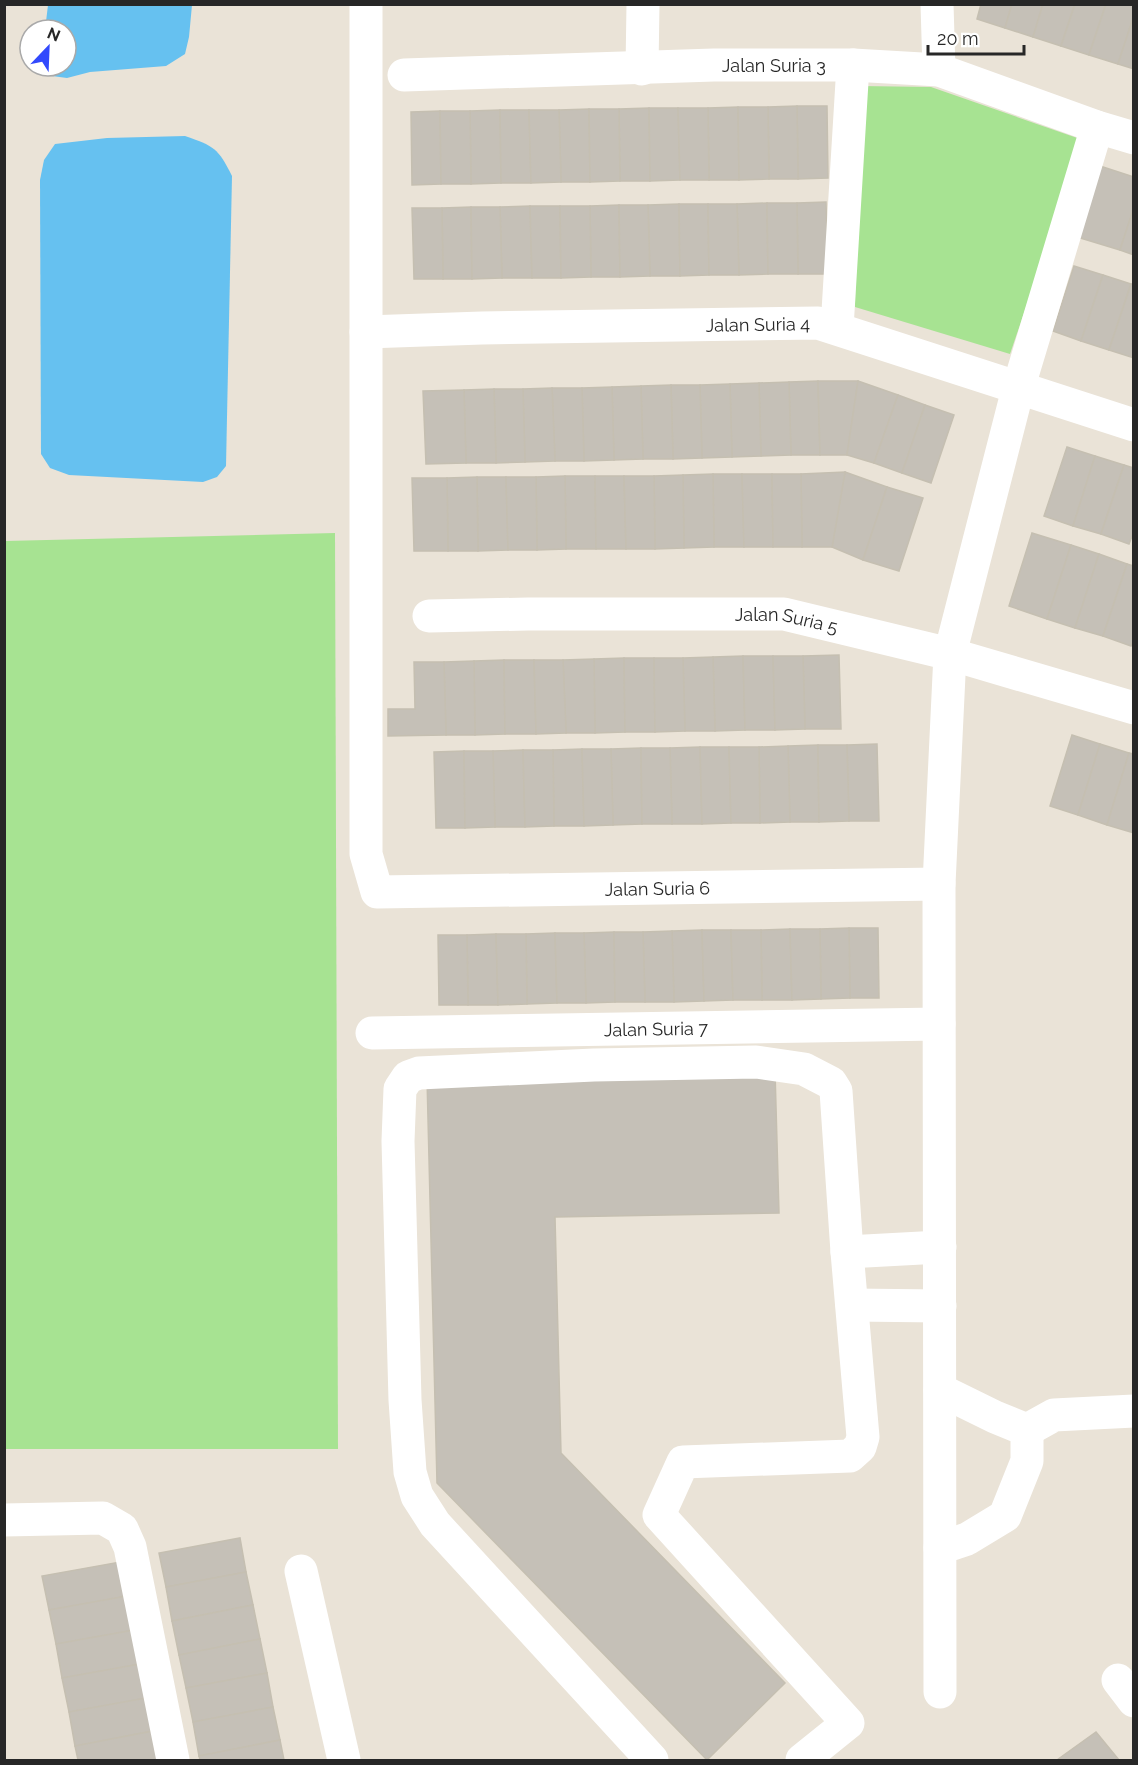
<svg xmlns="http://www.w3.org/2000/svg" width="1138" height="1765" font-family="Raleway,sans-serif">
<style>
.green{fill:#a7e392}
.water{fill:#66c1f0}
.building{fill:#c5c0b7;stroke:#c5bfb1;stroke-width:1.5}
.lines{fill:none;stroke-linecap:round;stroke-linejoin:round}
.minor{stroke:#fff;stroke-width:33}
.labels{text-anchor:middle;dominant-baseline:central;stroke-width:4.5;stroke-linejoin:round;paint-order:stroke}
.street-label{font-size:18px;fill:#272727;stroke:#fff}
</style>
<rect width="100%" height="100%" fill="#eae3d7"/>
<g class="green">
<polygon points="859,86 931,87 1083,140 1010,354 855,307"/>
<polygon points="335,533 338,1449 5,1449 5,541"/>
</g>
<g class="water">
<polygon points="48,5 192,5 189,37 185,54 166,66 90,72 67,78 52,76 43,66 66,66 66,30 45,30"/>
<path d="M185 136C214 146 218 148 232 176L226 466 217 477 203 482 69 475 50 468 41 454 40 180 44 160 55 144 107 138Z"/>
</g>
<g class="building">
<polygon points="981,4 1012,4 1005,28 977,19"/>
<polygon points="1012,4 1043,4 1033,37 1005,28"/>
<polygon points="1043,4 1075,4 1061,46 1033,37"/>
<polygon points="1075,4 1106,4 1089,55 1061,46"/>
<polygon points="1106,4 1134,4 1134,15 1118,64 1089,55"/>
<polygon points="1134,15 1134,69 1118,64"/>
<polygon points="797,106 827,106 828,178 798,179"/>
<polygon points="797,106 798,179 769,179 768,107"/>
<polygon points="738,107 739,180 709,180 708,108"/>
<polygon points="738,107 768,107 769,179 739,180"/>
<polygon points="649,108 650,181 620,181 619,109"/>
<polygon points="649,108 678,108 680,180 650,181"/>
<polygon points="678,108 708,108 709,180 680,180"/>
<polygon points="589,109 590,182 561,182 559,110"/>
<polygon points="589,109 619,109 620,181 590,182"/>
<polygon points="500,110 501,183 471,184 470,111"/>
<polygon points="500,110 529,110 531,183 501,183"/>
<polygon points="529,110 559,110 561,182 531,183"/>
<polygon points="440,111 441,184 412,185 411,112"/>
<polygon points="440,111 470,111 471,184 441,184"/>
<polygon points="1100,166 1134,177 1134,207 1120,250 1077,237"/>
<polygon points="826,202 828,274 798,274 797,203"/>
<polygon points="767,203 768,274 739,275 737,204"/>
<polygon points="767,203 797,203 798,274 768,274"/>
<polygon points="679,204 680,276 650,276 648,205"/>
<polygon points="679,204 708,204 709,275 680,276"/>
<polygon points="708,204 737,204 739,275 709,275"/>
<polygon points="619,205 620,277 591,277 590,206"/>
<polygon points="619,205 648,205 650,276 620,277"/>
<polygon points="530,206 532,278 502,278 500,207"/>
<polygon points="530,206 560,206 561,278 532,278"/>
<polygon points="560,206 590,206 591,277 561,278"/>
<polygon points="471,207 472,279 443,279 442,208"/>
<polygon points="471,207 500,207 502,278 472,279"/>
<polygon points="1134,207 1134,255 1120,250"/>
<polygon points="412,208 442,208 443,279 414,279"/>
<polygon points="1074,266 1103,275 1081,341 1053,331"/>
<polygon points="1103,275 1131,284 1109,350 1081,341"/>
<polygon points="1131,284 1134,285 1134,358 1109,350"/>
<polygon points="818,381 820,455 791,455 789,382"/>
<polygon points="818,381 858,381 847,455 820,455"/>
<polygon points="858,381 898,395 874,463 847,455"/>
<polygon points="789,382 791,455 761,456 759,383"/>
<polygon points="759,383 761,456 732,457 730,384"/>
<polygon points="730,384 732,457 702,458 700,385"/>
<polygon points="671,385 700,385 702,458 673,459"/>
<polygon points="671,385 673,459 643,459 641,386"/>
<polygon points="641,386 643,459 614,460 612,387"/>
<polygon points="612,387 614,460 584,461 582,388"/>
<polygon points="552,388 582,388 584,461 555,461"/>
<polygon points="552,388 555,461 525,462 523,389"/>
<polygon points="494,389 523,389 525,462 496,463"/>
<polygon points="494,389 496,463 466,463 464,390"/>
<polygon points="464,390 466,463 426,464 423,391"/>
<polygon points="898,395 925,405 902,473 874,463"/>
<polygon points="925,405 954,415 931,483 902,473"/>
<polygon points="1067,447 1095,456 1073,526 1044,516"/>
<polygon points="1095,456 1124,465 1101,534 1073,526"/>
<polygon points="1124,465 1134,468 1134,531 1129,544 1101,534"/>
<polygon points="845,472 887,487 863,560 832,547"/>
<polygon points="845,472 832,547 802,547 801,474"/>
<polygon points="713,474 742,474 744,547 714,547"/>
<polygon points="713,474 714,547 684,548 683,475"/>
<polygon points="742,474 772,474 773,547 744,547"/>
<polygon points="772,474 801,474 802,547 773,547"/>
<polygon points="683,475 684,548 655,549 654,476"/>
<polygon points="565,476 595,476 596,549 566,549"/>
<polygon points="565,476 566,549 537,550 536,477"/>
<polygon points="595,476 624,476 626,549 596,549"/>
<polygon points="624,476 654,476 655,549 626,549"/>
<polygon points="477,477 506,477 508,550 478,551"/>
<polygon points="477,477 478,551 448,551 447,478"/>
<polygon points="506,477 536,477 537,550 508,550"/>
<polygon points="412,478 447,478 448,551 414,551"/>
<polygon points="887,487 923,498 899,571 863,560"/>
<polygon points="1032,533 1071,545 1047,619 1009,606"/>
<polygon points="1071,545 1099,554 1075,628 1047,619"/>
<polygon points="1099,554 1127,564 1103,636 1075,628"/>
<polygon points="1127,564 1134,566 1134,638 1131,646 1103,636"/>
<polygon points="839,655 841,729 805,729 803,656"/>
<polygon points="743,656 745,730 715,731 713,657"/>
<polygon points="743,656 773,656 775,730 745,730"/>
<polygon points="773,656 803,656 805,729 775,730"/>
<polygon points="713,657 715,731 685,731 683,658"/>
<polygon points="624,658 625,732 595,733 594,659"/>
<polygon points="624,658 654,658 655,732 625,732"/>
<polygon points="654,658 683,658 685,731 655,732"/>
<polygon points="594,659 595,733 566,733 563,660"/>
<polygon points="504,660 505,734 475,735 474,661"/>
<polygon points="504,660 534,660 536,734 505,734"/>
<polygon points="534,660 563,660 566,733 536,734"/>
<polygon points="474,661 475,735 446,735 444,662"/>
<polygon points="414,662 444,662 446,735 388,736 388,709 415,709"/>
<polygon points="1072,735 1100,744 1078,815 1050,806"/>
<polygon points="877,744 879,821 849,821 847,745"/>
<polygon points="1100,744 1129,753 1107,825 1078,815"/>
<polygon points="818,745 819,822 790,822 788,746"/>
<polygon points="818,745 847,745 849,821 819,822"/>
<polygon points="788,746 790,822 760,823 759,747"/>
<polygon points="700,747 702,824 672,824 670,748"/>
<polygon points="700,747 729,747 731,823 702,824"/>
<polygon points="729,747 759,747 760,823 731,823"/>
<polygon points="641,748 642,824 613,825 611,749"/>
<polygon points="641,748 670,748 672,824 642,824"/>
<polygon points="582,749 584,826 554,826 553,750"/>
<polygon points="582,749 611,749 613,825 584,826"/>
<polygon points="523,750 525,827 495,827 493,751"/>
<polygon points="523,750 553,750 554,826 525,827"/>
<polygon points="464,751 465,828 436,828 434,752"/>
<polygon points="464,751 493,751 495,827 465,828"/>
<polygon points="1129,753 1134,754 1134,833 1107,825"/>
<polygon points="849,928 878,928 879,998 850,998"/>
<polygon points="849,928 850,998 821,999 820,929"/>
<polygon points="790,929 792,1000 762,1000 761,930"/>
<polygon points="790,929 820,929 821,999 792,1000"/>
<polygon points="702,930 704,1001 674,1002 672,931"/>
<polygon points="702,930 731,930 733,1000 704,1001"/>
<polygon points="731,930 761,930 762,1000 733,1000"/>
<polygon points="672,931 674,1002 645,1002 643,932"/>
<polygon points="614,932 615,1002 586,1003 584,933"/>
<polygon points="614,932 643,932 645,1002 615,1002"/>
<polygon points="555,933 557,1003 527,1004 526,934"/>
<polygon points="555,933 584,933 586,1003 557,1003"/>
<polygon points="496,934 498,1005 468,1005 467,935"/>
<polygon points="496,934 526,934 527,1004 498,1005"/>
<polygon points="438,935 467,935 468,1005 439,1005"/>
<polygon points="775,1071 779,1213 555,1217 561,1453 785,1683 707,1760 437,1483 427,1078"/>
<polygon points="240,1538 246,1572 166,1587 159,1553"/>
<polygon points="120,1562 127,1596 49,1610 42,1576"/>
<polygon points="246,1572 253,1605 172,1621 166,1587"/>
<polygon points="127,1596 134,1630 56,1644 49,1610"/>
<polygon points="253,1605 260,1639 179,1655 172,1621"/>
<polygon points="134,1630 140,1664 62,1678 56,1644"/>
<polygon points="260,1639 267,1673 186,1688 179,1655"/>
<polygon points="140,1664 146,1698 69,1712 62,1678"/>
<polygon points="267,1673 273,1707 193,1722 186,1688"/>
<polygon points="146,1698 153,1731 75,1746 69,1712"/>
<polygon points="273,1707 280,1740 199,1756 193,1722"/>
<polygon points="153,1731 159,1760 78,1760 75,1746"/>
<polygon points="1096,1732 1119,1760 1057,1760"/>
<polygon points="280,1740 284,1760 200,1760 199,1756"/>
</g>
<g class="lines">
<g class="minor">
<path id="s1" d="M366 4V854L377 892 939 884"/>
<polyline points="937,4 939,70"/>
<polyline points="642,69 643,4"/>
<path id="s2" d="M404 75 714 65H853L939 70 1097 127 1134 138"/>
<polyline points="837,328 853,65"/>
<path id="s3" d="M366 332 482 328 818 323 1134 425"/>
<path id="s4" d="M429 616 528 614H784L950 654 1134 708"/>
<path id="s5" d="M372 1033 939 1024"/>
<polyline points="847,1252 940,1247"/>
<polyline points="852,1305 940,1306"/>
<polyline points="940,1390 995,1417 1027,1430 1027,1461 1005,1516 967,1539 940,1548"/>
<polyline points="1027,1430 1054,1415 1134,1411"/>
<polyline points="4,1520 103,1518 122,1529 130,1547 173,1760"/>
<polyline points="301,1571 344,1760"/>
<polyline points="1118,1680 1134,1701"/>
<polyline points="940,1692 939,884 950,654 1018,389 1097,127"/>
<polyline points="652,1760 435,1524 417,1496 410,1472 405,1400 398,1141 400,1089 408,1077 419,1073 594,1065 756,1062 804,1069 831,1083 836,1091 847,1252 863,1437 860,1447 850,1456 683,1462 659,1515 848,1723 802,1760"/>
</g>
</g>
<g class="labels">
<g class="street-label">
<text stroke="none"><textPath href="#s2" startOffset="370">Jalan Suria 3</textPath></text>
<text stroke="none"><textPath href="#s3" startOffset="392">Jalan Suria 4</textPath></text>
<text stroke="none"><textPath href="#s4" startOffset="358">Jalan Suria 5</textPath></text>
<text stroke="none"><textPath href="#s1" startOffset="1170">Jalan Suria 6</textPath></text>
<text stroke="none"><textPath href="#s5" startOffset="284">Jalan Suria 7</textPath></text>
</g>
</g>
<rect width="1138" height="1765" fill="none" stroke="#272727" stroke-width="12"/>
<g transform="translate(48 48) rotate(23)"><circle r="28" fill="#ffffff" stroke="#a9a9a9" stroke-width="1.5"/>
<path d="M0-4.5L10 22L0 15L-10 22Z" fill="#3249fd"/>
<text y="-9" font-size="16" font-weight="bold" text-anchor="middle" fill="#272727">N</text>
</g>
<path d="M928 45v9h96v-9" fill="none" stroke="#272727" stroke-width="3"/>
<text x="937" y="45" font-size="18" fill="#272727" stroke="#ffffff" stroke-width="4.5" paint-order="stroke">20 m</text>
</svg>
